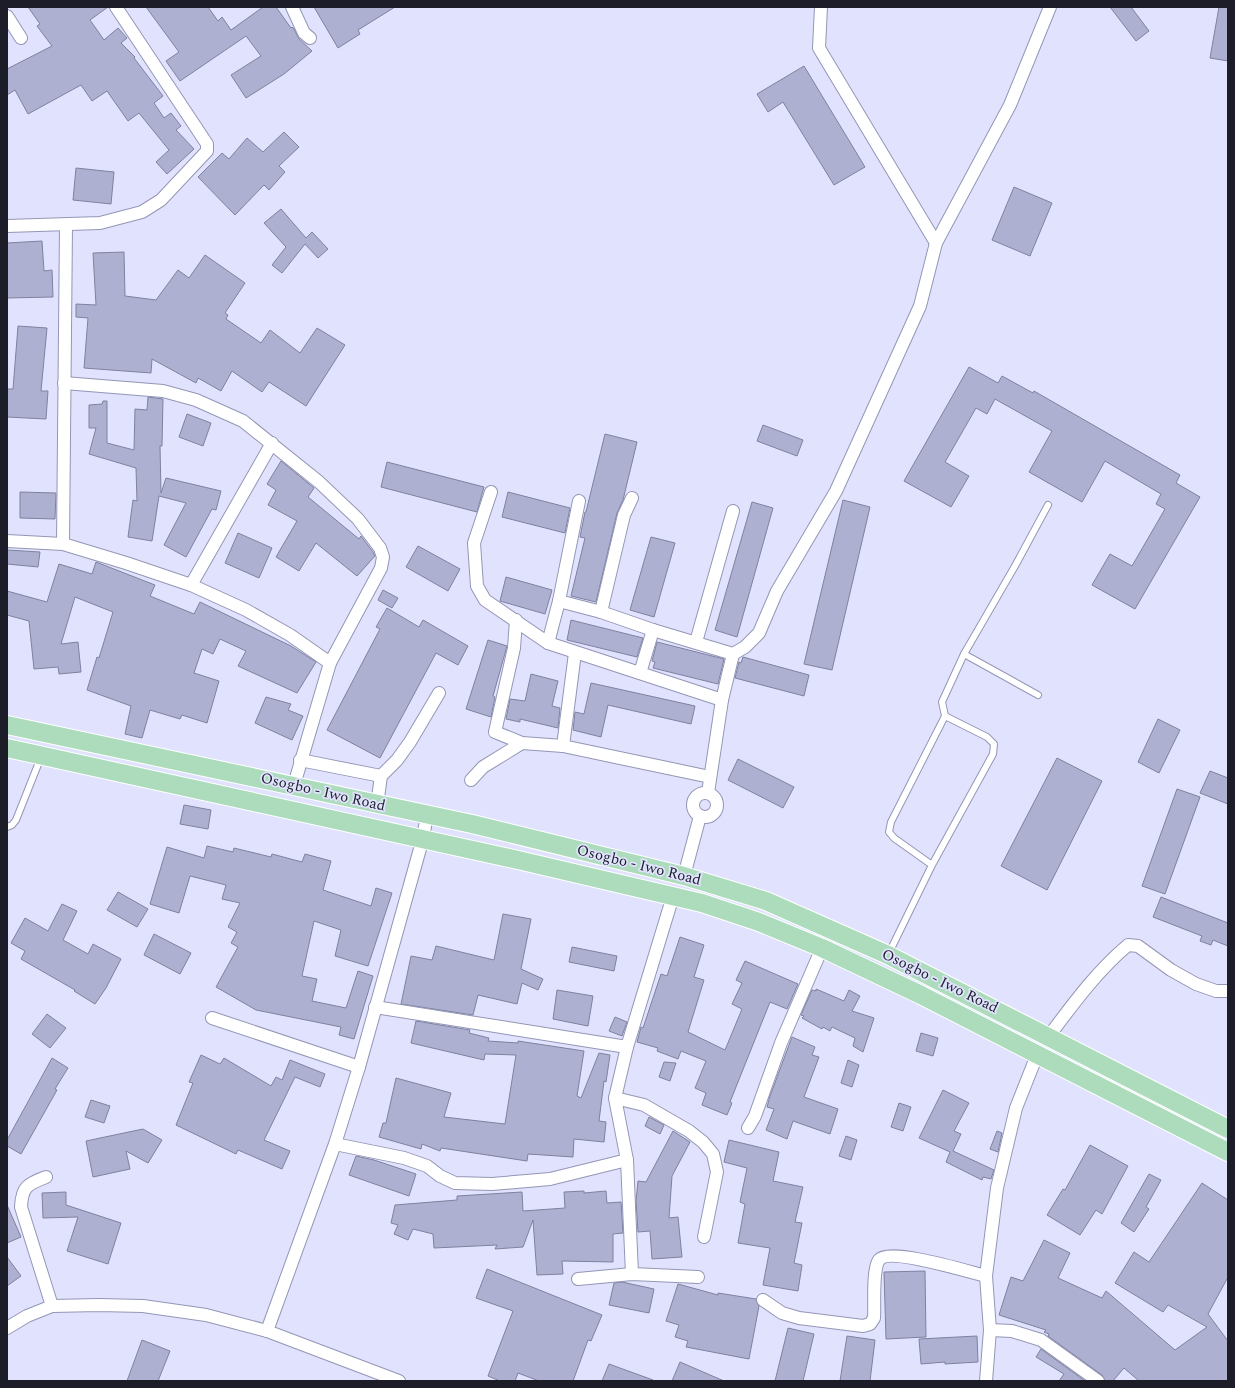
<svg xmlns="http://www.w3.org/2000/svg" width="1235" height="1388" font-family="Spectral,serif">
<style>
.building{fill:#adb0d0;stroke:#7e819f}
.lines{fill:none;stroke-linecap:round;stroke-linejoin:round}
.service-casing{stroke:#9396b5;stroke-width:8}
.minor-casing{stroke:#9396b5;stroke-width:14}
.primary-casing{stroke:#fff;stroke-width:20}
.service{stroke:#fff;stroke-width:6}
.minor{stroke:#fff;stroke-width:12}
.primary{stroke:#acdcbc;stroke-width:18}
.labels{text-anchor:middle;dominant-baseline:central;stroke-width:3.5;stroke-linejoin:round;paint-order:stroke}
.street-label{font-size:15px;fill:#1c1d29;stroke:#e1e3fe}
</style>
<rect width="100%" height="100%" fill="#e1e3fe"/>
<g class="building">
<polygon points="28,7 108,7 90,20 104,40 118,28 127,38 121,43 135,57 134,58 163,96 154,103 164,118 171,113 181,126 176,130 194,149 167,174 156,162 169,150 139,113 128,121 107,91 92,101 81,85 28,114 15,90 7,95 7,69 52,46 37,26 40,24"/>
<polygon points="146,7 208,7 218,21 222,17 231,30 263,7 276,7 291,28 292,27 294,29 299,39 312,51 284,74 246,98 231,75 261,56 246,36 180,81 166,61 179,52"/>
<polygon points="314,7 395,7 358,30 360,34 338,48"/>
<polygon points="1110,7 1131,7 1149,31 1136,41"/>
<polygon points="1219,7 1228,7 1228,61 1210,58"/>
<polygon points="804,66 865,167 834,185 783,102 768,112 757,94"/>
<polygon points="284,132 299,147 279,166 285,172 269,190 264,185 235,215 198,177 222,153 229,159 247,138 263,152"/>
<polygon points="76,168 114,172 111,204 73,200"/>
<polygon points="1014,187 1052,203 1030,256 992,240"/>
<polygon points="281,209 306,238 312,232 328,249 318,258 305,244 282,273 272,265 286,247 264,223"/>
<polygon points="42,241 44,271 52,270 53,297 7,298 7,243"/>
<polygon points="124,252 125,296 156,300 178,270 189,278 205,255 245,283 225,313 228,315 226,319 261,343 270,330 300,353 317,328 345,345 306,406 269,382 262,392 232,371 221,391 198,378 196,383 152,359 151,373 84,368 88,318 76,317 76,304 96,305 93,253"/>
<polygon points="18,326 47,328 41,391 48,391 46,419 7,417 7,389 13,389"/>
<polygon points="969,367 998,383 1002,376 1033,393 1034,391 1180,475 1176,483 1200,497 1135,609 1092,585 1110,554 1132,566 1165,509 1156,504 1161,494 1105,461 1082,502 1029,472 1052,431 995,399 987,414 976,408 945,462 969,476 951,507 904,481"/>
<polygon points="148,397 163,399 162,446 160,446 161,493 166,478 221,491 216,510 212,509 186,557 164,545 186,503 159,496 152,541 128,537 133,500 137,501 136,468 89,454 96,428 89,428 89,405 102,404 103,401 107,401 107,443 134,450 135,409 147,410"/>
<polygon points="187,414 211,423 203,446 179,437"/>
<polygon points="763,425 803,440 797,456 757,441"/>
<polygon points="605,434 637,442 623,500 617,513 596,602 571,596 585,538 580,537 585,512 586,512"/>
<polygon points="281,461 314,488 308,497 359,539 361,536 373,552 375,556 357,576 316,543 299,571 276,557 297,521 268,505 276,490 267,484"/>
<polygon points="387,462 484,487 477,512 381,487"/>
<polygon points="20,492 56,493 55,519 20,518"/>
<polygon points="508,492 570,508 565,533 502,517"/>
<polygon points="843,500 870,507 832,670 804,664"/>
<polygon points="752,502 773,508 737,637 715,630"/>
<polygon points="238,533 272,548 259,578 225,563"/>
<polygon points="651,537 675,543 654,617 630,610"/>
<polygon points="418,546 460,569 448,591 406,567"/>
<polygon points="7,550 40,552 38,567 7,564"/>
<polygon points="96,562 155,585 150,596 194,614 200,602 291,646 316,662 297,693 238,666 246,651 220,639 213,654 202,649 194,673 219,681 207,723 182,715 180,719 150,710 142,738 125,734 131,706 87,690 97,657 99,658 113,612 75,597 61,644 78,642 81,672 59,674 58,667 34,669 29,621 7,615 7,591 47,602 59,564 92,574"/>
<polygon points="506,577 552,590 545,614 500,601"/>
<polygon points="383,590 398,598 392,608 378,600"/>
<polygon points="387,608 419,627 423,620 468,646 458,665 436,653 380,758 327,730 380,629 376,627"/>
<polygon points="571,620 643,638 637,657 567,640"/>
<polygon points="488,640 507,646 493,696 495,697 491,717 466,709"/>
<polygon points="657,642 724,659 718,684 653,668 655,662 652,661"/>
<polygon points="743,657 809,675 804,696 735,678 739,662 741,663"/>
<polygon points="531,674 558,681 552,706 560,708 558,728 520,719 520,722 506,719 510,699 525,701"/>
<polygon points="591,683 695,706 691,724 608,705 601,737 573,730 575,712 584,714"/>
<polygon points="266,697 291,704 288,710 303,716 292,740 255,723"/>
<polygon points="1158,719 1180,730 1159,773 1138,762"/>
<polygon points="1057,758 1102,781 1047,890 1001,866"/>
<polygon points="738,759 794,787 783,808 728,780"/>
<polygon points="1210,771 1228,778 1228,804 1200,793"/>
<polygon points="1177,789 1200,797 1165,894 1142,886"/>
<polygon points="184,805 211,810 208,829 180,824"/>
<polygon points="207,846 233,852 234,848 271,857 272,854 302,862 305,854 331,861 323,890 371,906 376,888 392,893 368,966 335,956 341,930 314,921 302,976 317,979 312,1001 346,1008 358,971 373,976 354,1039 339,1035 341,1027 256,1010 216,987 238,947 231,943 237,932 228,927 240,903 222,899 226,885 190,876 179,913 150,904 167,847 204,858"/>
<polygon points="118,892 148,909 137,927 107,910"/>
<polygon points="1161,897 1228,923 1228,946 1213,940 1211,945 1200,941 1202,936 1153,917"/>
<polygon points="62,904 77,911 63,940 88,954 93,944 121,959 106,988 95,1004 74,991 75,990 21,959 25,951 11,943 25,918 48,931"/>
<polygon points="503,914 531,919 521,969 543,979 538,990 522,983 517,1004 478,995 473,1015 401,1004 411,956 432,960 436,946 494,960"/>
<polygon points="154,934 191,953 180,974 144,955"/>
<polygon points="680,937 704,945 694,977 704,980 688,1032 725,1050 742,1009 732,1004 742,983 736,980 745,961 798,984 787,1009 770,1002 730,1102 732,1103 727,1115 702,1105 706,1093 695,1088 706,1061 681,1051 678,1059 657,1051 658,1048 637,1042 641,1027 643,1028 661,974 667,976"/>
<polygon points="572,947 617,956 614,971 569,962"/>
<polygon points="816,989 844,1001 849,990 860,996 852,1011 874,1018 863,1052 853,1046 855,1038 832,1027 830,1031 823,1027 822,1029 802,1018 804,1016 801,1015 812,990 816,991"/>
<polygon points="557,990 593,996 588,1026 553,1019"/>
<polygon points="47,1014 66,1028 50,1048 32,1034"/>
<polygon points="615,1017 627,1022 622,1036 609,1031"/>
<polygon points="416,1021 470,1030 469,1033 489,1038 488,1041 518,1043 518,1041 584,1051 577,1096 581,1098 599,1053 610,1055 606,1082 604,1081 599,1121 606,1122 604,1142 574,1139 573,1157 528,1154 527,1161 441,1148 440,1151 422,1144 421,1149 379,1137 383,1123 386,1123 396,1078 451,1093 444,1117 505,1124 516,1055 485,1054 484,1060 411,1043"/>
<polygon points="921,1033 938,1038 933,1056 916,1051"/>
<polygon points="792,1037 815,1047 812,1055 819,1057 804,1097 838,1109 830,1134 793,1121 787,1139 766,1130 774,1109 767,1107 770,1096"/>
<polygon points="201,1055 220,1064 224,1058 271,1086 276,1077 282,1080 290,1060 325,1074 320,1087 295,1077 264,1140 290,1151 282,1169 238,1150 236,1154 176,1125 193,1083 189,1082"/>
<polygon points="52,1058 68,1068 55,1089 57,1090 21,1154 7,1146 7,1140"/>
<polygon points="848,1060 859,1065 852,1087 841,1083"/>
<polygon points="664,1062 676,1063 670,1081 659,1077"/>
<polygon points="943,1090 969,1103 954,1131 961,1134 953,1151 994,1170 991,1179 983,1177 982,1180 946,1162 950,1152 919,1138"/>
<polygon points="91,1100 110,1106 104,1123 85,1117"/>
<polygon points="899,1103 911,1107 903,1131 891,1127"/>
<polygon points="649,1117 664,1125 660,1134 645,1126"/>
<polygon points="143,1129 162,1140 148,1163 126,1151 130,1169 93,1177 86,1141"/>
<polygon points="673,1131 690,1142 672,1176 669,1218 678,1217 682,1257 652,1259 650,1231 638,1232 636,1201 638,1181 646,1182"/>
<polygon points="997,1131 1002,1133 998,1152 990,1149"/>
<polygon points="846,1136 857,1140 851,1160 839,1156"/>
<polygon points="729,1140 779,1152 773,1181 803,1187 795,1222 802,1223 794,1263 802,1265 798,1291 763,1285 770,1248 738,1243 745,1204 740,1202 747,1168 724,1162"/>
<polygon points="1090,1145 1128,1166 1102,1214 1096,1210 1080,1235 1047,1215 1063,1189 1065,1190"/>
<polygon points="356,1156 374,1160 416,1174 409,1196 349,1175"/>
<polygon points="1149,1174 1161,1180 1146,1207 1149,1209 1134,1232 1121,1223"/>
<polygon points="1202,1183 1228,1200 1228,1277 1208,1314 1228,1341 1228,1381 1139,1381 1124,1368 1113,1381 1105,1381 1102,1375 1048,1336 1049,1334 1044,1332 1046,1330 999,1315 1011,1277 1023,1281 1044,1240 1070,1253 1058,1278 1102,1298 1106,1291 1175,1350 1207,1327 1168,1305 1163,1312 1115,1283 1134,1252 1149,1262"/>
<polygon points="584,1191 584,1193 606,1191 607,1203 621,1202 623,1233 613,1234 613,1262 562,1261 563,1274 537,1275 533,1220 523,1247 495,1249 497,1245 434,1248 433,1234 413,1229 408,1240 394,1234 398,1225 391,1223 395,1205 457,1200 457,1196 522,1192 523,1211 565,1208 564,1192"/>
<polygon points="66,1192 66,1205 121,1223 108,1264 67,1251 78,1217 43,1218 42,1193"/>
<polygon points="7,1205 21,1237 7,1243"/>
<polygon points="7,1257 21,1276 7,1286"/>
<polygon points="487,1269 602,1315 591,1341 588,1340 573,1381 539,1381 518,1373 515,1381 500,1381 488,1376 513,1311 476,1298"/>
<polygon points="925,1271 926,1337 886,1339 884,1272"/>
<polygon points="622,1282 654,1289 649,1313 609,1305 614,1283"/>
<polygon points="678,1284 718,1295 718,1293 756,1299 759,1306 749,1359 686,1347 688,1341 675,1337 679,1325 666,1321"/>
<polygon points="788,1328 814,1334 803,1381 775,1381"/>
<polygon points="847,1336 875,1340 870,1381 840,1381"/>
<polygon points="977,1336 978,1362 945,1364 945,1362 921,1364 919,1339"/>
<polygon points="142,1340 170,1351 158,1381 127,1381"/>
<polygon points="1041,1349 1085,1381 1059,1381 1064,1374 1036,1357"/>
<polygon points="680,1362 724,1381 672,1381"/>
<polygon points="609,1364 653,1380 652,1381 602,1381"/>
</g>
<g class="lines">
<g class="service-casing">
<g id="service">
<polyline points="964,654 1038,695"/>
<polyline points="945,716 942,702 964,654 1015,566 1048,505"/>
<polyline points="7,827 12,825 16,820 41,757"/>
<polyline points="889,953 932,865 993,754 994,744 987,737 945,716 891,822 889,832 894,838 932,865"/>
</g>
</g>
<g class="minor-casing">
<g id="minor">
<polyline points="292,7 304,33 310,38"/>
<polyline points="821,7 819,48 936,243"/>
<polyline points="7,16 21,38"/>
<polyline points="7,226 100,223 142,212 161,200 207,151 207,144 116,7"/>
<polyline points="64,383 163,391 196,400 243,421 319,482 358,519 380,548 383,557 381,568 330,663 294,785"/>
<polyline points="491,492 474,543 477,586 485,600 548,643 722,700"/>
<polyline points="7,541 63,544 126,563 191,585 246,610 290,635 330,663"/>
<polyline points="63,544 66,225"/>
<polyline points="191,585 272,443"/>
<polyline points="559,601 601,612 653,630 733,654 745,647 759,633 777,591 836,491 920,306 936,243 1010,105 1050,7"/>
<polyline points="601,612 624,515 632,498"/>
<polyline points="516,620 514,648 495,732 522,743 563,746 710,777"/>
<polyline points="696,642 733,511"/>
<polyline points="548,643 559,601 579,501"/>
<polyline points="640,673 653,630"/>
<polyline points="563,746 575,653"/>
<polyline points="300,760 381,776"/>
<polyline points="471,780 483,767 522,743"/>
<circle cx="705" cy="805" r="12"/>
<polyline points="708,793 722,700 733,654"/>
<polyline points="377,805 381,776 397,760 410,742 439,693"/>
<polyline points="684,876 700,816"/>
<polyline points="375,1007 627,1047"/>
<polyline points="212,1018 359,1067"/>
<path d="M1049 1036C1073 1004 1097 971 1128 945L1138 946 1171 970 1196 984 1216 991H1228"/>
<polyline points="615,1098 644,1105 689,1131 703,1142 713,1154 717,1172 704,1237"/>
<polyline points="748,1128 755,1116 781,1043 822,948"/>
<polyline points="335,1144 404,1158 427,1166 440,1176 455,1183 492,1184 550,1179 627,1160"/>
<path d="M46 1177C28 1184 22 1186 21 1207L52 1306"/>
<polyline points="632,1274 627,1160 615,1098 627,1047 673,896"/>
<polyline points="578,1279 632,1274 698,1277"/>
<path d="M763 1300 782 1313 799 1318 863 1326 870 1324 874 1318C875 1305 872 1270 879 1260 889 1247 969 1272 986 1276"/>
<polyline points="7,1328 27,1316 52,1306 99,1305 143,1306 206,1315 267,1331 399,1381"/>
<polyline points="990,1330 1012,1331 1041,1340 1098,1381"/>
<polyline points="267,1331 335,1144 359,1067 423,838 427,815"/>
<polyline points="986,1381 990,1330 986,1276 997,1188 1016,1108 1037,1055"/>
</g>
</g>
<g class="primary-casing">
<g id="primary">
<polyline points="7,725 472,824 684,876 766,901 888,955 1228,1129"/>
<polyline points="7,748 518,860 702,903 759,922 822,948 921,995 1228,1152"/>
</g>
</g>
<use href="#service" class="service"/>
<use href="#minor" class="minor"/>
<use href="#primary" class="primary"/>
</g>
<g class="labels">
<g class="street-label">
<text transform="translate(323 792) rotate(13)">Osogbo - Iwo Road</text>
<text transform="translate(639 865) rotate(14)">Osogbo - Iwo Road</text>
<text transform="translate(940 981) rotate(26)">Osogbo - Iwo Road</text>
</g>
</g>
<rect width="1235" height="1388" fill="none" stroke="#1c1d29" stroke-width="16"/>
</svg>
